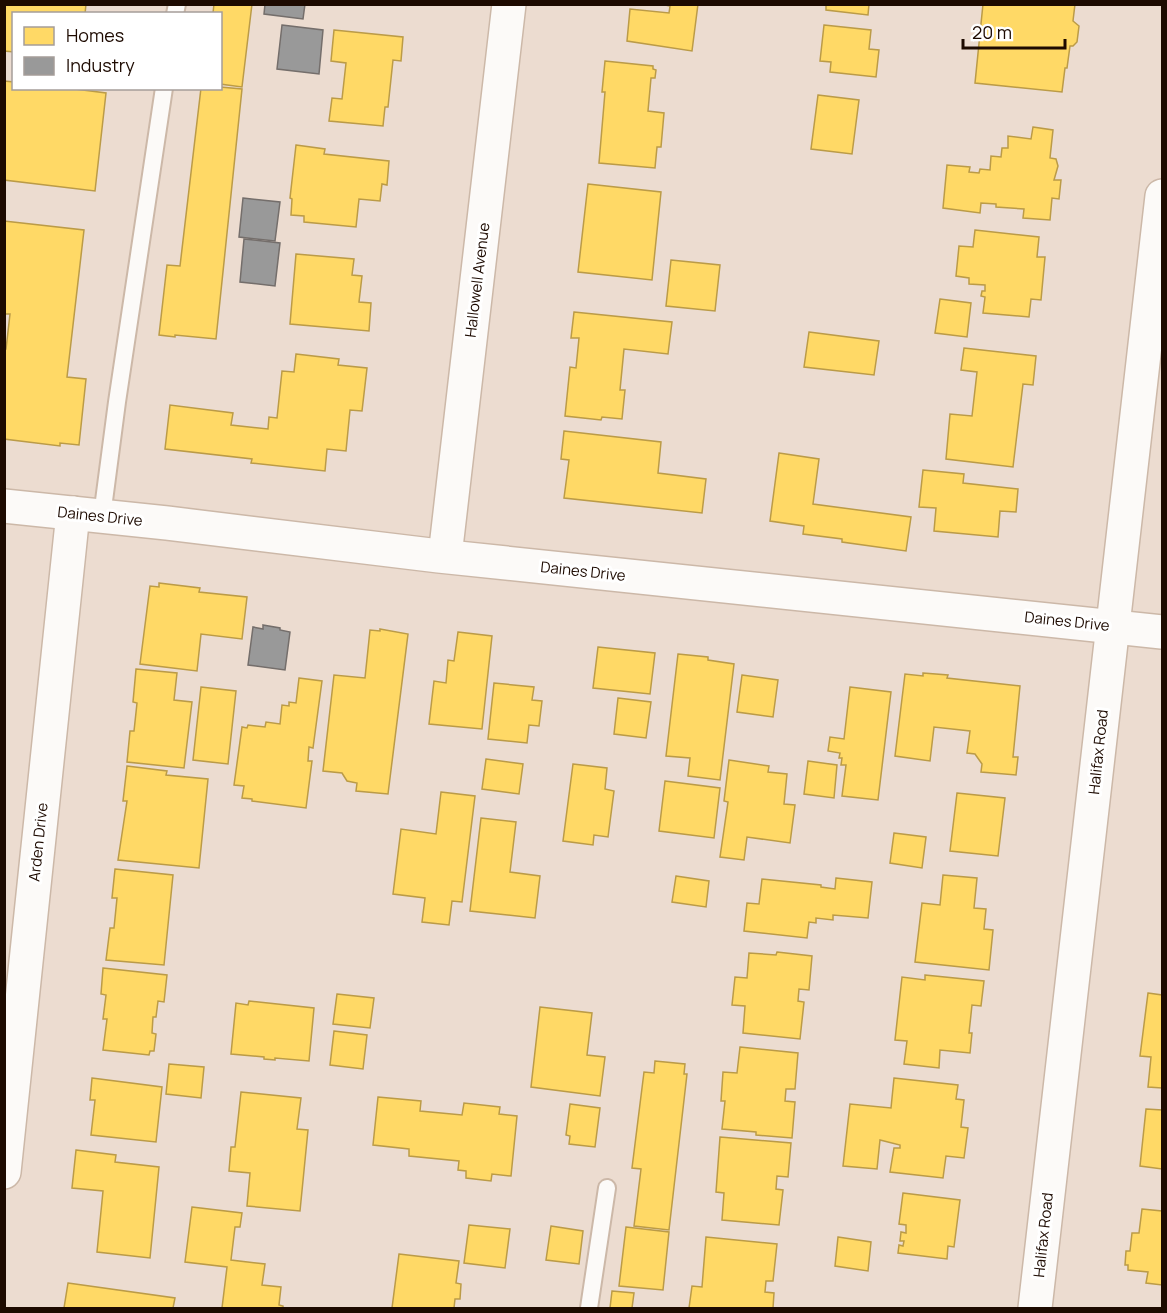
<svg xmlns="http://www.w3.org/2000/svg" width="1167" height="1313" font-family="Manrope,sans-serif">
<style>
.homes{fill:#ffd966;stroke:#bb9b47;stroke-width:1.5}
.industry{fill:#999;stroke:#746e6b;stroke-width:1.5}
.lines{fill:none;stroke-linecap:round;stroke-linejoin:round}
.service-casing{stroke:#ccb8a8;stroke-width:20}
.minor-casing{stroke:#ccb8a8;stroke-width:36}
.tertiary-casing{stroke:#ccb8a8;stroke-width:36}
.service{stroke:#fcfaf8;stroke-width:16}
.minor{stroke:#fcfaf8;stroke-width:33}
.tertiary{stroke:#fcfaf8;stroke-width:33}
.labels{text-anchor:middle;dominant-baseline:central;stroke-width:6;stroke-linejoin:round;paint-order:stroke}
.street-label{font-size:15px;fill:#1d0a00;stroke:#fff}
</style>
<rect width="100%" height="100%" fill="#ecdcd0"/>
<g class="homes">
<polygon points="4,4 86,4 85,14 14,14 14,52 4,51"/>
<polygon points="214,4 252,4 242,87 220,84 220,14 209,14 213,13"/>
<polygon points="660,4 698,4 692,51 627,41 630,9 669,13 670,6"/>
<polygon points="826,4 869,4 868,15 826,10"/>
<polygon points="983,4 1075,4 1073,21 1079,26 1077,42 1073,46 1070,46 1067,68 1065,68 1062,92 975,83"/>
<polygon points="824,25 871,30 869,49 879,50 876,77 830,72 831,62 820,61"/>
<polygon points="334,30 403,37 401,61 393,60 388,107 385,107 383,126 329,121 332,98 342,99 346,63 331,61"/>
<polygon points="605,61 653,66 653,69 656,70 655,78 651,78 648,111 664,113 661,147 657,147 655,168 599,163 605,92 602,92"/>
<polygon points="4,81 14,82 14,88 67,88 106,93 95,191 4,180"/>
<polygon points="220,87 242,89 216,339 175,335 175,337 159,335 167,265 180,266 201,88 220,88"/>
<polygon points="818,95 859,100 852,154 811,149"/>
<polygon points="1033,127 1053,130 1050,158 1056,159 1058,166 1054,180 1061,180 1059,199 1052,198 1050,220 1023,218 1024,209 996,207 996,204 981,203 980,213 943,208 947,165 970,167 969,172 979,173 980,169 990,170 991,156 1001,157 1002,148 1008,148 1008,136 1031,139"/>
<polygon points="296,145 325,149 324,154 389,161 387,185 382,184 380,201 359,199 356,227 304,222 304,216 291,215 292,199 290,198"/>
<polygon points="588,184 661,192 652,280 578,272"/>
<polygon points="4,221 84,230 67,377 86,379 79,445 60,443 60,446 4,439 4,349 6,349 10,314 4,314"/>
<polygon points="975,230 1039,237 1037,257 1045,257 1041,300 1031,299 1029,317 983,313 985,297 981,296 982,291 985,291 985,285 969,284 969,278 956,276 959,246 973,247"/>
<polygon points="296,254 354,259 352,275 362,276 359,302 371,303 369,331 290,324"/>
<polygon points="671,260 720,265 715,311 666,306"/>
<polygon points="940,299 971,303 967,337 935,333"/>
<polygon points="574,312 672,322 668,354 624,349 620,390 625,390 622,419 602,417 601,420 565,416 570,367 576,368 579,338 571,338"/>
<polygon points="809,332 879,341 874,375 804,367"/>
<polygon points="964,348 1036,356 1033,385 1023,384 1013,467 946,459 950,414 972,416 977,372 961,370"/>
<polygon points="296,354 339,359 338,365 367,368 362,411 350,410 346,451 327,449 325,471 251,463 252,459 165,449 170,405 233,413 231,425 268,429 269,417 277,418 282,371 294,372"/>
<polygon points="564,431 661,442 658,473 706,479 702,513 564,498 569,460 561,459"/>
<polygon points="779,453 819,459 813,504 911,517 906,551 842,542 842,539 803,534 804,526 770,521"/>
<polygon points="923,470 964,474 963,483 1018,489 1016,512 1000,511 998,537 934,531 936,508 919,507"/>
<polygon points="159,583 200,588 199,592 247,597 242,639 201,634 197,671 140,664 150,586 159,587"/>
<polygon points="380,629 408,634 388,794 356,791 357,783 347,781 342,773 323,771 334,675 365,678 370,630 380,631"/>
<polygon points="458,632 492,636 482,729 429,724 434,681 446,683 448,660 454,661"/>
<polygon points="598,647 655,653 650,694 593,688"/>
<polygon points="678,654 708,657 708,660 734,664 720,780 688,776 690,758 666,756"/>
<polygon points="136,669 177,673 174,700 192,702 184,768 127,762 130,731 134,731 137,703 133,702"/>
<polygon points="923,673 948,675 947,678 1020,686 1013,757 1018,757 1016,775 981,772 982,764 975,754 967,753 970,731 934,727 930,761 895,756 905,674 923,676"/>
<polygon points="742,675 778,680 773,717 737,712"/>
<polygon points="299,678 322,681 313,748 309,747 308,761 312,761 306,808 252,801 252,799 242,798 244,786 234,785 242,727 247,728 248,725 265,727 266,722 280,724 282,705 289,706 289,702 296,703"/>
<polygon points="494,683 534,687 532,700 542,701 539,726 529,725 527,743 488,739"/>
<polygon points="201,687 236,691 228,764 193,760"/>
<polygon points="850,687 891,692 878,800 842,796 846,765 841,765 842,758 839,758 840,753 828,751 830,737 844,739"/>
<polygon points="618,698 651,702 646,738 614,734"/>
<polygon points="486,759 523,764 519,794 482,789"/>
<polygon points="729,760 769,766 768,772 787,774 784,804 795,805 790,843 747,837 744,860 720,857 728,802 724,801"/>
<polygon points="808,761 837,765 834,798 804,794"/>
<polygon points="573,764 607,768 605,789 614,791 608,837 594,835 593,845 563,841"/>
<polygon points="127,766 167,771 166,775 208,779 199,868 118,860 127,801 123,801"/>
<polygon points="665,781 720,788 714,838 659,831"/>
<polygon points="441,792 475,796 462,902 452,901 449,925 422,922 425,898 393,894 401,829 436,834"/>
<polygon points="957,793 1005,798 998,856 950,851"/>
<polygon points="481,818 516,822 510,872 540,876 535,918 470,911"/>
<polygon points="894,833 926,837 922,868 890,863"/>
<polygon points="115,869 173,875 164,965 106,960 110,928 114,928 117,898 112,898"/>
<polygon points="943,875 977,878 974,908 986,909 984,929 993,930 989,970 915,962 922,903 940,905"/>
<polygon points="676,876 709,881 706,907 672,902"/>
<polygon points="836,878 872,882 868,918 833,915 833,920 816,918 816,923 809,922 807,938 744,931 747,903 759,904 762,879 821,885 821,887 835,889"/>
<polygon points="777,952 812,956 809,990 799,989 798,1001 804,1002 800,1039 743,1033 745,1006 732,1005 735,977 747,978 749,953 776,955"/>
<polygon points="103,968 167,975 164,1002 158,1001 156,1017 153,1017 152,1033 156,1034 154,1051 150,1051 149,1055 103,1050 107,1019 103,1019 106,995 101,994"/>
<polygon points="925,975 984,981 981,1006 972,1005 969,1033 972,1033 970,1053 940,1050 939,1068 904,1064 907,1041 895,1040 902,977 925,980"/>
<polygon points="1148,993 1162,995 1162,1088 1148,1087 1151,1057 1140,1056"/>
<polygon points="337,994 374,998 370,1028 333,1024"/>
<polygon points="249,1001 314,1008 309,1061 275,1058 275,1060 264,1059 264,1057 231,1054 236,1003 248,1005"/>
<polygon points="540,1007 592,1013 587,1055 605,1057 600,1096 531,1087"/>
<polygon points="334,1031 367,1035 363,1069 330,1065"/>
<polygon points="740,1047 798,1053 795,1089 786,1089 785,1101 795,1102 792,1138 756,1135 756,1132 722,1129 725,1101 721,1101 723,1072 737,1073"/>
<polygon points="655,1061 685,1064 684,1074 687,1074 669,1230 634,1226 641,1169 632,1168 644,1072 654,1073"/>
<polygon points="169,1064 204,1067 201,1098 166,1094"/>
<polygon points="92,1078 162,1087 156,1142 91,1135 95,1100 90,1100"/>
<polygon points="894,1078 958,1085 956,1099 964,1100 961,1127 968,1128 964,1158 946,1156 943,1178 890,1172 894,1148 900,1148 900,1145 880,1140 877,1169 843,1166 850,1104 891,1108"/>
<polygon points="241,1092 301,1098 297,1129 308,1130 300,1211 247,1206 250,1173 229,1171 231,1147 235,1147"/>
<polygon points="378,1097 421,1101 420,1111 462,1115 464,1103 500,1107 499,1114 517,1116 511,1176 492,1174 491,1181 466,1178 466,1171 458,1170 459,1161 409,1156 409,1149 373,1145"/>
<polygon points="570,1104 600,1108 595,1147 569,1144 570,1136 566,1135"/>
<polygon points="1146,1109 1162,1110 1162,1169 1140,1166"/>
<polygon points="720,1137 791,1143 788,1177 777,1176 776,1189 783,1190 779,1225 722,1220 724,1193 716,1192"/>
<polygon points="76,1150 116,1155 115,1162 159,1167 150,1258 97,1252 103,1191 72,1188"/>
<polygon points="903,1193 960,1200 954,1247 948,1246 947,1259 898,1253 899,1245 903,1246 904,1241 900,1241 901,1232 906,1233 906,1225 899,1224"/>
<polygon points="192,1207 242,1213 240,1227 235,1227 231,1260 265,1264 262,1285 281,1287 279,1305 283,1306 283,1308 222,1308 227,1267 185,1262"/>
<polygon points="1142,1209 1162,1211 1162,1285 1146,1283 1148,1272 1128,1270 1128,1265 1125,1265 1126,1251 1130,1251 1132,1233 1139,1233"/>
<polygon points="469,1225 510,1229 505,1268 464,1263"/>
<polygon points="551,1226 583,1231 579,1264 546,1260"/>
<polygon points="626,1227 669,1232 663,1290 619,1286"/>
<polygon points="706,1237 777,1244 773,1281 766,1281 765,1292 774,1293 773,1308 689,1308 692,1286 702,1287"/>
<polygon points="838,1237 871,1242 868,1271 835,1266"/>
<polygon points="399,1254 459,1261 456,1283 461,1284 460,1299 455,1299 454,1308 392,1308"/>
<polygon points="68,1283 175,1298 173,1308 64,1308"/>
<polygon points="612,1291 634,1293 632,1308 610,1308"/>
</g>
<g class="industry">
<polygon points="265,4 305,4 303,19 264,14"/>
<polygon points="282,25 323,30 319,74 277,69"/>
<polygon points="243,198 280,202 275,241 239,237"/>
<polygon points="244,239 280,243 275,286 240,282"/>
<polygon points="263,625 280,628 280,630 290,632 285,670 248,665 253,627 263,629"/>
</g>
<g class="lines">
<g class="service-casing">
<g id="service">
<polyline points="175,14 177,4"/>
<polyline points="102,516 117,402 164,88"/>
<polyline points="589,1308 607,1188"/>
</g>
</g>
<g class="minor-casing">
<g id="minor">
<polyline points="4,506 167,523 439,556 1162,632"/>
<polyline points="445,556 509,4"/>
<polyline points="1035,1308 1162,196"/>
</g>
</g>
<g class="tertiary-casing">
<polyline id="tertiary" points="4,1172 73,513"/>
</g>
<use href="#service" class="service"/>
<use href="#minor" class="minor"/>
<use href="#tertiary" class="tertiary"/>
</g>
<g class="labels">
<g class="street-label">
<text transform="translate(477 280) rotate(-83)">Hallowell Avenue</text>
<text transform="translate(100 516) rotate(6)">Daines Drive</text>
<text transform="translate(583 571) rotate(6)">Daines Drive</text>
<text transform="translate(1067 621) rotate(6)">Daines Drive</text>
<text transform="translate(1098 752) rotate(-84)">Halifax Road</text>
<text transform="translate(38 842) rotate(-84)">Arden Drive</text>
<text transform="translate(1043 1235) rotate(-84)">Halifax Road</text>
</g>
</g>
<rect width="1167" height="1313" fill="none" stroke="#1d0a00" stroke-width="12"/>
<rect x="12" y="12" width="210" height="78" fill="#ffffff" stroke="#a59d99" stroke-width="1.5"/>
<rect x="24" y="27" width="30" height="18" fill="#ffd966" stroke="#a59d99" stroke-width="1.5"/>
<text x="66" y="42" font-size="18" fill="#1d0a00">Homes</text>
<rect x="24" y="57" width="30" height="18" fill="#999999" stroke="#a59d99" stroke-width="1.5"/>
<text x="66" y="72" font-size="18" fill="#1d0a00">Industry</text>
<path d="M963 39v9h102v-9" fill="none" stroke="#1d0a00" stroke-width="3"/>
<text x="972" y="39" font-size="18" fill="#1d0a00" stroke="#ffffff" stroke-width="4.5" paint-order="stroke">20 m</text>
</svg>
